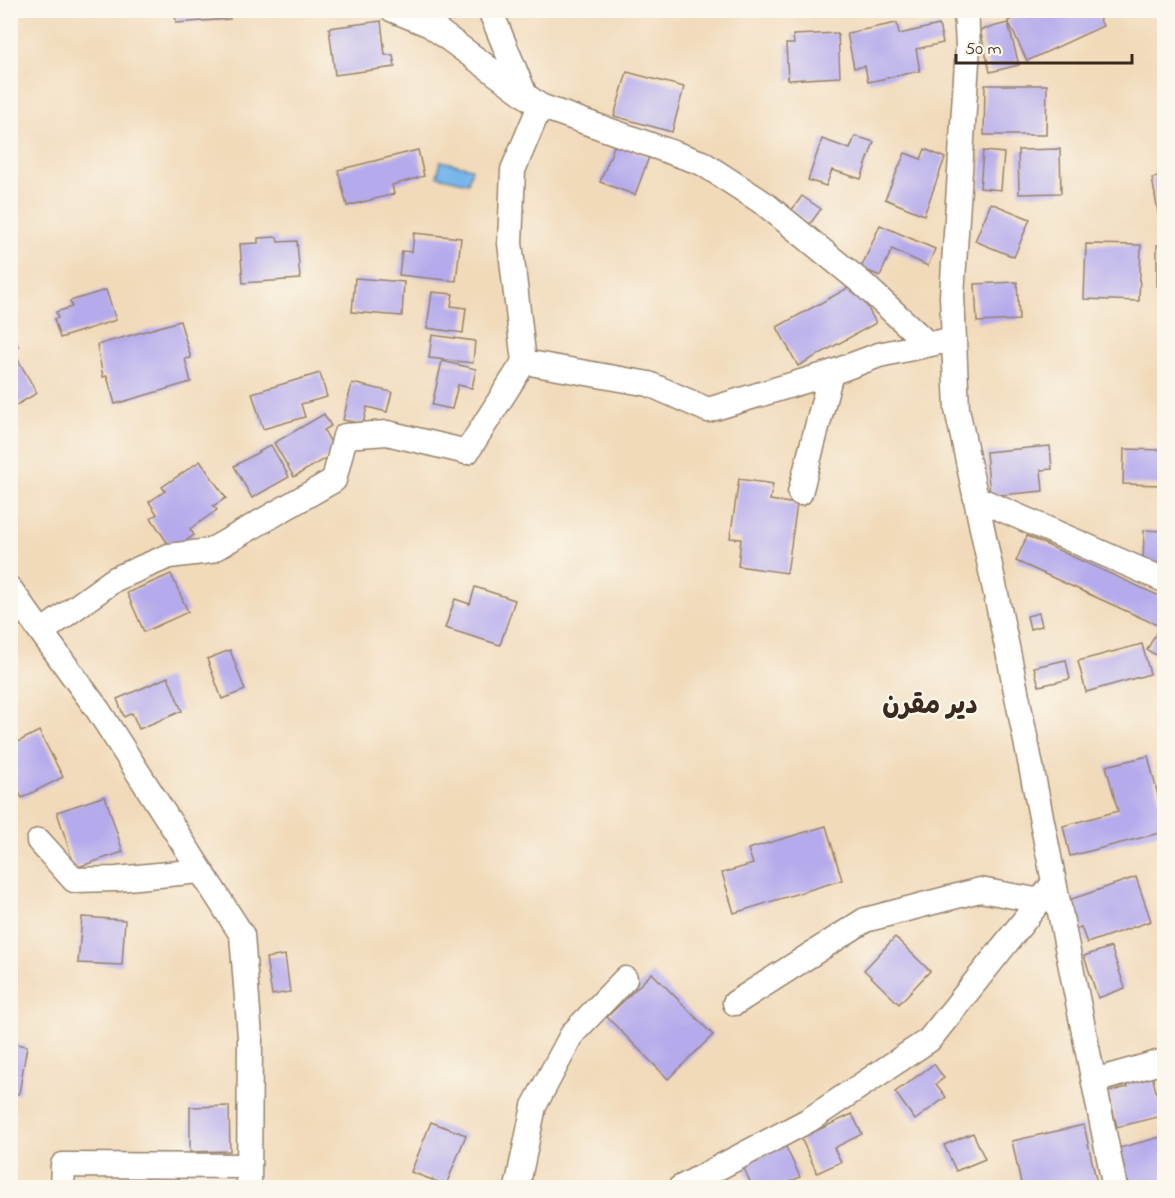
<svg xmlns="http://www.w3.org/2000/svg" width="1175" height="1198" font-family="'Indie Flower','Playpen Sans Arabic',sans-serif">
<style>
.water{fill:#77b6eb;stroke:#597084;stroke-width:1.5}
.building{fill:#b5abec}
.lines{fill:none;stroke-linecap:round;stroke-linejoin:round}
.minor-casing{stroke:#96826c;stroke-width:27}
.minor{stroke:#fff;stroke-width:24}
.labels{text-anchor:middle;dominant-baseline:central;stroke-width:4.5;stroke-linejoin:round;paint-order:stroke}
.quarter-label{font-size:27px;font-weight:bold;fill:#3b2a1e;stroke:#fbf7ec}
</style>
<rect width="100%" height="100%" fill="#fbf7ec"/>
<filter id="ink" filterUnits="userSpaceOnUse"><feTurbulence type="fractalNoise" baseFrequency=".0167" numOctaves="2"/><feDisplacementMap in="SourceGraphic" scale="12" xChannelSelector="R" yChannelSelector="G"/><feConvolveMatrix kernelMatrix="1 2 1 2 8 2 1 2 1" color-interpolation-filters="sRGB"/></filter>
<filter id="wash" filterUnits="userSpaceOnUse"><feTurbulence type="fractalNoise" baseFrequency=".008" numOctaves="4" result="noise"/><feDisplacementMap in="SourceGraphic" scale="24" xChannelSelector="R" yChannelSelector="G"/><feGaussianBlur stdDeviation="1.35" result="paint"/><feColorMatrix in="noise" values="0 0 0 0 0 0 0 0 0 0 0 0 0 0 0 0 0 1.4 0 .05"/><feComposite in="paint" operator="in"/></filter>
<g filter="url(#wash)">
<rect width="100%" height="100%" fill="#f1daba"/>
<polygon class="water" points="441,161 472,168 468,183 437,176"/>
<g id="blocks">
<g class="building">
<polygon points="175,10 229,10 230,19 176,23"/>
<polygon points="1031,10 1095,10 1103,26 1027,61 1008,21"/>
<polygon points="381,21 385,55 393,55 395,67 335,75 329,28"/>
<polygon points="897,23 899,34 939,25 943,43 916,49 920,71 868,82 865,66 854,68 847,33"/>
<polygon points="1008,23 1019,65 990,72 980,30"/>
<polygon points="838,33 840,77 788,80 786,44 794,44 793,35"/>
<polygon points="627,72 684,87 672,132 614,116"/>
<polygon points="985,85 1047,85 1046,135 984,135"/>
<polygon points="855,136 874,142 861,179 832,170 826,186 808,180 822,139 850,149"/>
<polygon points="615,144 649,157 635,195 600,182"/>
<polygon points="925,149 945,158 924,215 885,199 905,153 921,159"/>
<polygon points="1060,149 1061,193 1019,194 1018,150"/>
<polygon points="418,150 424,176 392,185 394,194 347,206 338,170"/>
<polygon points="983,151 1004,153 1001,190 980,188"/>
<polygon points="1164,176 1164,217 1159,218 1152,178"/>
<polygon points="802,196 821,209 810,224 791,211"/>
<polygon points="991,203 1030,219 1014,257 975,241"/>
<polygon points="880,225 935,249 928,266 892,249 880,276 861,268"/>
<polygon points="414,233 461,238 456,281 399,275 402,251 412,252"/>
<polygon points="277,237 278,242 297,241 300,279 243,283 240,244 258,243 258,238"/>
<polygon points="1086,244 1141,245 1139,301 1084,299"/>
<rect x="1157" y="245" width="7" height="41"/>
<polygon points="355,278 404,282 402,316 352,312"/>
<polygon points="1017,282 1019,320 977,322 975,284"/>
<polygon points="855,284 876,323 798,366 777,327"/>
<polygon points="106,290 116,320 60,338 54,319 58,318 56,312 72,307 70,301"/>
<polygon points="432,292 453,294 451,306 466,308 463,333 427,328"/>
<polygon points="180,321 191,358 185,359 191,382 115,404 107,376 103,377 97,345"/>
<polygon points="10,331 18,346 10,350"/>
<polygon points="432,335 475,341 473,363 429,358"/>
<polygon points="17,358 37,393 10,409 10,362"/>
<polygon points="442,361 476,369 472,388 458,385 452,409 432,405"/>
<polygon points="320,373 327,397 301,404 305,417 263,429 252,393"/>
<polygon points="352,383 392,392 387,412 367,407 363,424 343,420"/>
<polygon points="324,414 331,426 324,430 336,452 294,477 274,443"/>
<polygon points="271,445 289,477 252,498 234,466"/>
<polygon points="1050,446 1052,469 1041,470 1043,491 990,496 986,452"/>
<polygon points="1124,449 1164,450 1164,485 1123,484"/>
<polygon points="200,461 226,498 213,506 217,510 190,529 194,535 172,550 151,518 157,514 149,502 165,491 162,487"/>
<polygon points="739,479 773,484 770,500 797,504 787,573 738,566 741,539 730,538"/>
<polygon points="1144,530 1164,531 1164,563 1143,563"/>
<polygon points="1027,536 1164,598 1164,608 1157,625 1016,561"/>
<polygon points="171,574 188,612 144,632 127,593"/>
<polygon points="475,587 515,600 500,645 445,628 455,599 470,604"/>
<polygon points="1039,613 1042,626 1030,629 1027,616"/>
<polygon points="1164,618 1164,657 1163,659 1147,650"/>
<polygon points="1142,644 1150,674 1086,692 1078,661"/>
<polygon points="230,650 245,690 222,699 207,659"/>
<polygon points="1066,660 1070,679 1039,686 1034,667"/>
<polygon points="168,677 182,711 139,729 132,713 124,717 117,699"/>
<polygon points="39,731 63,777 22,798 10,776 10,746"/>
<polygon points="1148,756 1164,819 1164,832 1070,856 1063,826 1118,811 1106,766"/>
<polygon points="105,796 123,852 75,868 57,812"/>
<polygon points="826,826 842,880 734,913 722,873 753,864 748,849"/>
<polygon points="1136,877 1151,921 1087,943 1081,927 1076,929 1066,901"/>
<polygon points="82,917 125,920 122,965 78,963"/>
<polygon points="895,937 930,971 899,1004 864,970"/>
<polygon points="1111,947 1125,988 1098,998 1084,956"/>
<polygon points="285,955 290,992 272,995 266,958"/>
<polygon points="652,973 713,1035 668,1079 607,1017"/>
<polygon points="10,1043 27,1046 19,1094 10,1093"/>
<polygon points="934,1064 944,1078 936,1084 946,1097 915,1120 895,1092"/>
<polygon points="1151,1071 1162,1116 1117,1127 1108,1092 1128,1087 1125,1078"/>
<polygon points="229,1106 230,1151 190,1152 190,1107"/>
<polygon points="852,1114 862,1134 834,1148 841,1162 817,1173 801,1138"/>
<polygon points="431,1122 466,1135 446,1185 411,1172"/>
<polygon points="1084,1125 1098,1188 1022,1188 1012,1141"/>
<polygon points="973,1133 985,1159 956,1171 944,1145"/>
<polygon points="1164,1136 1164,1182 1144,1188 1129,1188 1119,1148"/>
<polygon points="785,1145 800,1177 777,1188 753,1188 742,1164"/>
</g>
</g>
</g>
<g filter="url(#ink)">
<use href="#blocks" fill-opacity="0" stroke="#96826c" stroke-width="1.5"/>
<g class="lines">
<g class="minor-casing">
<g id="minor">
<polyline points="393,10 430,25 540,106"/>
<polyline points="490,10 525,95"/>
<polyline points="966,10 968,46 952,296 957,409 1010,661 1115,1188"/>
<polyline points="928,344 862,283 765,204 702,163 540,106 513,170 510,243 524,362 649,384 708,410 831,373 879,355 954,339"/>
<polyline points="800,493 831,373"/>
<polyline points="976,498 1164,580"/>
<polyline points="10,589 98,710 242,935 250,1037 249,1188"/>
<polyline points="43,631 115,579 169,556 210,551 334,480 345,436 387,433 467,452 524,362"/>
<polyline points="39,841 74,880 117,879 200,871"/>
<polyline points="735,1003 865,920 980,890 1041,901"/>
<polyline points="1094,1081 1164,1061"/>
<polyline points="62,1188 63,1165 249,1166"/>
<polyline points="517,1188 534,1106 573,1033 625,979"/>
<polyline points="680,1188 809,1120 929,1040 1054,883"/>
</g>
</g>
<use href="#minor" class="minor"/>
</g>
</g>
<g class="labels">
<g class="quarter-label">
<text x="930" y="706">دير مقرن</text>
</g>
</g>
<rect width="1175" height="1198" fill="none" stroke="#fbf7ec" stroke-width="36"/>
<path d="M956 54v9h176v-9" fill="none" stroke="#3b2a1e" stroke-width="3"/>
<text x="965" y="54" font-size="18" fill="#3b2a1e" stroke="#fbf7ec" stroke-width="4.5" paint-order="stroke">50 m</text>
</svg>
